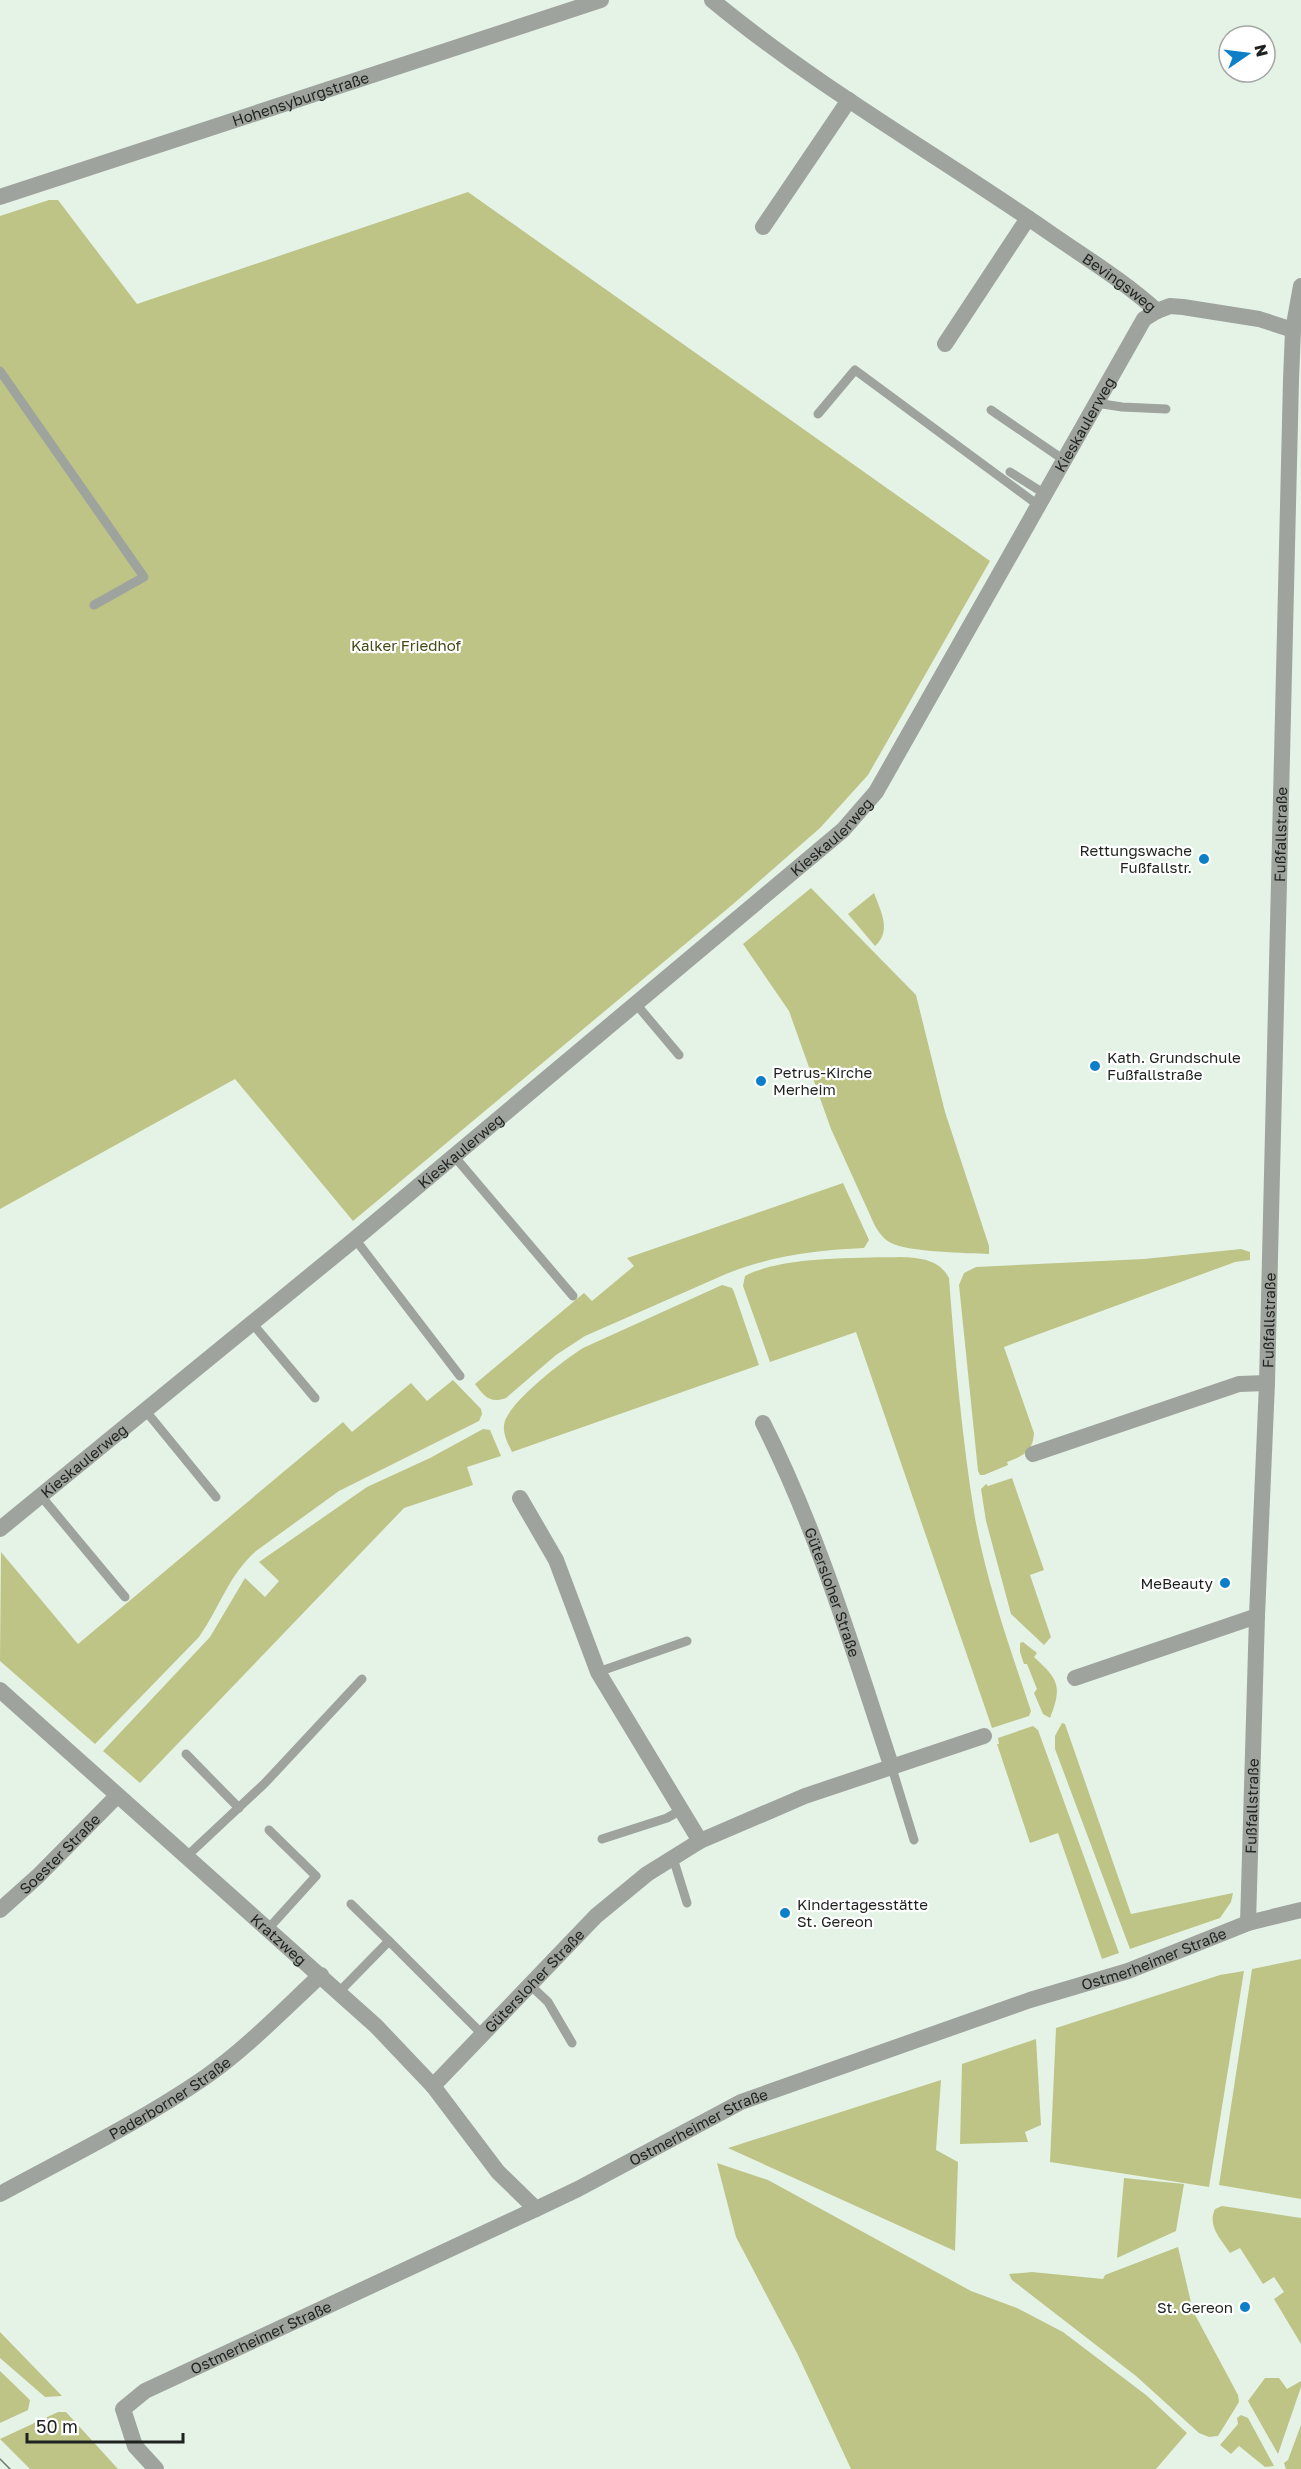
<svg xmlns="http://www.w3.org/2000/svg" width="1301" height="2469" font-family="'Golos Text',sans-serif">
<style>
.green{fill:#bdc486}
.lines{fill:none;stroke-linecap:round;stroke-linejoin:round}
.service{stroke:#9fa39d;stroke-width:9}
.minor{stroke:#9fa39d;stroke-width:16}
.tertiary{stroke:#9fa39d;stroke-width:16}
.tram{stroke:#6e7770;stroke-width:1.5}
.poi-dot{fill:#0d7fc9;stroke:#fff;stroke-width:2}
.labels{text-anchor:middle;dominant-baseline:central;stroke-width:4.5;stroke-linejoin:round;paint-order:stroke}
.street-label{font-size:15px;fill:#1e231f;stroke:#fff}
.park-label{font-size:15px;fill:#454a17;stroke:#fff}
.poi-label{font-size:15px;fill:#1e231f;stroke:#fff;text-anchor:end}
</style>
<rect width="100%" height="100%" fill="#e5f3e7"/>
<g class="green">
<polygon points="468,192 990,561 868,775 820,828 732,905 353,1221 235,1079 0,1209 0,216 49,200 58,200 137,304"/>
<path d="M811 888 916 995 945 1112 989 1246V1254C968 1253 908 1252 891 1243 883 1239 879 1232 875 1226L831 1129 789 1011 743 944Z"/>
<path d="M874 893C881 912 892 931 875 946L848 914Z"/>
<path d="M843 1183 869 1240 864 1248C816 1250 770 1256 726 1274L585 1336 556 1355 506 1398C490 1404 484 1396 475 1384L584 1293 592 1301 634 1266 627 1258Z"/>
<path d="M1241 1249 1250 1252V1260L1235 1262 1004 1347 1034 1433C1033 1452 1023 1456 1007 1462L1008 1465 984 1475H980L978 1471 959 1285 964 1273 976 1267 1144 1259Z"/>
<path d="M901 1257C920 1258 939 1259 949 1278 955 1358 962 1439 975 1518 987 1584 1010 1648 1031 1711L1029 1716 992 1728 856 1332 770 1362 743 1286 745 1276C782 1256 859 1258 901 1257Z"/>
<path d="M722 1285 732 1288 734 1292 759 1365 512 1452C508 1444 503 1434 504 1425 506 1404 564 1360 583 1348Z"/>
<path d="M453 1380 481 1409 482 1414 479 1421 339 1491 256 1551C228 1576 220 1607 199 1637L95 1744 0 1661 1 1552 78 1644 343 1422 352 1432 411 1383 427 1401Z"/>
<polygon points="483,1429 490,1430 501,1456 467,1467 473,1485 404,1508 140,1783 103,1751 210,1637 245,1578 265,1597 279,1581 259,1562 367,1487 430,1458"/>
<polygon points="1012,1478 1044,1570 1030,1575 1051,1637 1044,1645 1011,1614 986,1521 981,1489 986,1484 988,1486"/>
<path d="M1023 1642 1037 1653 1034 1657C1058 1679 1063 1686 1050 1718L1043 1714 1034 1693 1037 1689 1027 1664H1024L1020 1652V1643Z"/>
<polygon points="1062,1723 1065,1724 1131,1914 1233,1893 1231,1902 1220,1918 1130,1949 1055,1749 1055,1736"/>
<polygon points="1033,1726 1038,1730 1119,1953 1102,1959 1058,1833 1030,1843 997,1744 999,1744 998,1738"/>
<polygon points="1301,1959 1301,2199 1219,2185 1252,1969"/>
<polygon points="1244,1971 1209,2187 1050,2162 1056,2028 1220,1975"/>
<polygon points="1036,2039 1041,2125 1025,2132 1028,2142 960,2144 962,2064"/>
<polygon points="941,2080 936,2150 958,2162 955,2251 728,2148"/>
<polygon points="717,2163 768,2180 971,2291 1017,2308 1063,2332 1146,2395 1187,2433 1156,2469 851,2469 797,2353 736,2237"/>
<polygon points="1124,2178 1184,2184 1176,2231 1117,2258"/>
<path d="M1222 2206 1301 2218V2344L1274 2299 1284 2292 1274 2277 1263 2284 1240 2248 1230 2253C1221 2239 1207 2226 1215 2209Z"/>
<polygon points="1178,2247 1193,2311 1238,2395 1239,2402 1218,2436 1209,2437 1199,2433 1136,2376 1012,2280 1009,2274 1032,2272 1103,2279 1105,2275"/>
<polygon points="0,2332 62,2396 45,2397 0,2358"/>
<polygon points="0,2371 30,2400 28,2410 0,2423"/>
<polygon points="1265,2378 1279,2378 1287,2389 1301,2381 1301,2387 1278,2454 1248,2401"/>
<polygon points="58,2412 66,2412 118,2469 30,2469 0,2439"/>
<polygon points="1241,2415 1248,2418 1274,2466 1265,2467 1239,2446 1231,2454 1220,2445 1238,2424 1237,2418"/>
<polygon points="1301,2425 1301,2469 1286,2469 1284,2463 1288,2460"/>
</g>
<g class="lines">
<g class="service">
<polyline points="0,371 144,577 94,605"/>
<polyline points="1096,403 1122,407 1166,409"/>
<polyline points="991,410 1064,460"/>
<polyline points="818,414 855,370 1038,505"/>
<polyline points="1010,472 1045,494"/>
<polyline points="636,1004 679,1055"/>
<polyline points="454,1156 573,1296"/>
<polyline points="355,1239 460,1376"/>
<polyline points="252,1323 315,1398"/>
<polyline points="145,1410 216,1497"/>
<polyline points="41,1496 125,1597"/>
<polyline points="598,1672 687,1641"/>
<polyline points="186,1754 239,1808"/>
<polyline points="891,1765 914,1840"/>
<polyline points="602,1839 667,1818 681,1810"/>
<polyline points="186,1857 265,1783 362,1679"/>
<polyline points="673,1858 687,1903"/>
<polyline points="268,1929 316,1876 269,1830"/>
<polyline points="389,1941 483,2035"/>
<polyline points="530,1985 548,2002 572,2043"/>
<polyline points="339,1992 389,1941 351,1904"/>
</g>
<g class="minor">
<path id="s1" d="M712 0C817 87 938 155 1050 233 1086 258 1124 281 1157 311"/>
<path id="s2" d="M0 197 601 0"/>
<polyline points="763,227 849,100"/>
<polyline points="945,344 1028,218"/>
<path id="s3" d="M763 1423C818 1532 853 1650 891 1765"/>
<polyline points="1033,1454 1239,1384 1267,1383"/>
<polyline points="520,1498 556,1560 598,1672 700,1841"/>
<path id="s4" d="M0 1529 355 1239 843 830 876 792 1144 319 1157 311 1170 306 1183 307 1259 319 1293 330"/>
<polyline points="1075,1678 1257,1616"/>
<path id="s5" d="M0 1910 38 1876 117 1796"/>
<path id="s6" d="M1248 1923 1257 1616 1267 1383 1291 380 1293 330 1301 286"/>
<path id="s7" d="M433 2086 596 1916 647 1874 700 1841 805 1796 984 1736"/>
<path id="s8" d="M0 2194C68 2157 140 2122 204 2078 247 2048 283 2010 321 1975"/>
<path id="s9" d="M156 2469 135 2446 123 2409 145 2391 536 2209"/>
</g>
<path class="tertiary" id="s10" d="M0 1690 376 2026 433 2086 498 2172 536 2209 578 2189 741 2102 1030 2000 1128 1971 1248 1923 1301 1910"/>
<polyline class="tram" points="0,2459 10,2469"/>
</g>
<g class="poi-dot">
<circle cx="1204" cy="859" r="6"/>
<circle cx="1095" cy="1066" r="6"/>
<circle cx="761" cy="1081" r="6"/>
<circle cx="1225" cy="1583" r="6"/>
<circle cx="785" cy="1913" r="6"/>
<circle cx="1245" cy="2307" r="6"/>
</g>
<g class="labels">
<g class="street-label">
<text stroke="none"><textPath href="#s2" startOffset="316">Hohensyburgstraße</textPath></text>
<text stroke="none"><textPath href="#s1" startOffset="496">Bevingsweg</textPath></text>
<text stroke="none"><textPath href="#s4" startOffset="1568">Kieskaulerweg</textPath></text>
<text stroke="none"><textPath href="#s6" startOffset="1089">Fußfallstraße</textPath></text>
<text stroke="none"><textPath href="#s4" startOffset="1082">Kieskaulerweg</textPath></text>
<text stroke="none"><textPath href="#s4" startOffset="596">Kieskaulerweg</textPath></text>
<text stroke="none"><textPath href="#s6" startOffset="603">Fußfallstraße</textPath></text>
<text stroke="none"><textPath href="#s4" startOffset="108">Kieskaulerweg</textPath></text>
<text stroke="none"><textPath href="#s3" startOffset="183">Gütersloher Straße</textPath></text>
<text stroke="none"><textPath href="#s6" startOffset="117">Fußfallstraße</textPath></text>
<text stroke="none"><textPath href="#s5" startOffset="82">Soester Straße</textPath></text>
<text stroke="none"><textPath href="#s10" startOffset="374">Kratzweg</textPath></text>
<text stroke="none"><textPath href="#s10" startOffset="1416">Ostmerheimer Straße</textPath></text>
<text stroke="none"><textPath href="#s7" startOffset="146">Gütersloher Straße</textPath></text>
<text stroke="none"><textPath href="#s8" startOffset="195">Paderborner Straße</textPath></text>
<text stroke="none"><textPath href="#s10" startOffset="930">Ostmerheimer Straße</textPath></text>
<text stroke="none"><textPath href="#s9" startOffset="226">Ostmerheimer Straße</textPath></text>
</g>
<g class="park-label">
<text x="406" y="645">Kalker Friedhof</text>
</g>
<g class="poi-label">
<text x="1192" y="850">Rettungswache<tspan x="1192" dy="17">Fußfallstr.</tspan></text>
<text x="1107" y="1057" text-anchor="start">Kath. Grundschule<tspan x="1107" dy="17">Fußfallstraße</tspan></text>
<text x="773" y="1072" text-anchor="start">Petrus-Kirche<tspan x="773" dy="17">Merheim</tspan></text>
<text x="1213" y="1583">MeBeauty</text>
<text x="797" y="1904" text-anchor="start">Kindertagesstätte<tspan x="797" dy="17">St. Gereon</tspan></text>
<text x="1233" y="2307">St. Gereon</text>
</g>
</g>
<g transform="translate(1247 54) rotate(76)"><circle r="28" fill="#ffffff" stroke="#a5a7a5" stroke-width="1.5"/>
<path d="M0-4.5L10 22L0 15L-10 22Z" fill="#0d7fc9"/>
<text y="-9" font-size="16" font-weight="bold" text-anchor="middle" fill="#1e231f">N</text>
</g>
<path d="M27 2433v9h156v-9" fill="none" stroke="#1e231f" stroke-width="3"/>
<text x="36" y="2433" font-size="18" fill="#1e231f" stroke="#ffffff" stroke-width="4.5" paint-order="stroke">50 m</text>
</svg>
